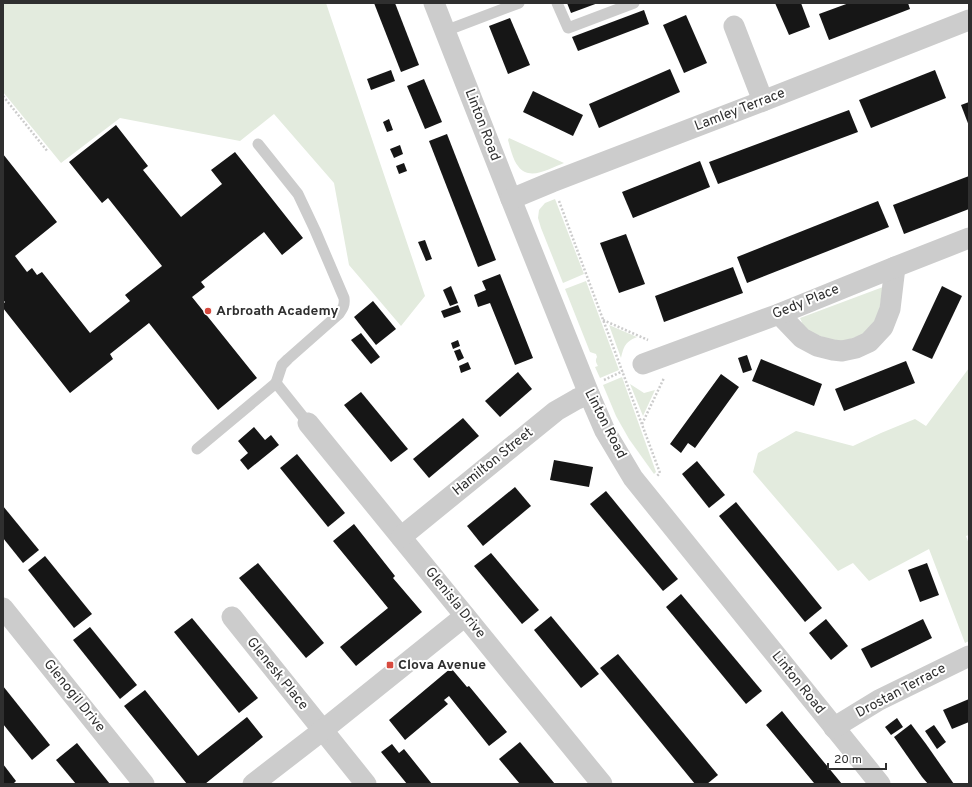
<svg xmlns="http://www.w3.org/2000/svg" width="972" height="787" font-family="Overpass,sans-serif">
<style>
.green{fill:#e3ebde}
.building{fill:#161616}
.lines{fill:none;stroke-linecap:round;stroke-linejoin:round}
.path{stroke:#ccc;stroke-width:2.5;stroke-dasharray:2 2;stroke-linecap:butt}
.service{stroke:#ccc;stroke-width:11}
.minor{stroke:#ccc;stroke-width:21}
.poi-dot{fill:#d74a3f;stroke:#fff;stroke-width:1.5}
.labels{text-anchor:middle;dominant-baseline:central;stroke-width:4;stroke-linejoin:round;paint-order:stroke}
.street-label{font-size:14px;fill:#2f2f2f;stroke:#fff}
.poi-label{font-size:14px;font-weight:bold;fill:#2f2f2f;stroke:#fff;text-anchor:start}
</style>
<rect width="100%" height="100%" fill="#fff"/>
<g class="green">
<polygon points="3,3 326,3 425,296 401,326 349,265 334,183 274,114 240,141 120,118 61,163 3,92"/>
<path d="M509 138 564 163C550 168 529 182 518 166 513 160 510 147 508 140Z"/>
<polygon points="555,199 584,274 563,283 541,228 538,218 539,210 545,203"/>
<path d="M586 281 619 370 600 378 595 367 598 366C596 362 595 361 597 357L596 354 590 352 565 289Z"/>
<polygon points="883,287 878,319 865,334 838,343 810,332 803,325 800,318"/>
<path d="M609 325 637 337C625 342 624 346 621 358Z"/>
<polygon points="969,368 969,535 966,536 969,544 969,641 965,643 929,549 869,581 853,563 838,571 753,472 758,453 796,431 853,446 881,433 915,419 926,426"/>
<polygon points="622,377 656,472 654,474 629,439 616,416 603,385"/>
<polygon points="630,384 644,393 655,390 643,416"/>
</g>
<g class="building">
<polygon points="374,3 395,3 419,65 401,72"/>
<polygon points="567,3 598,3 571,13"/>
<polygon points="775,3 801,3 810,27 789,35"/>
<polygon points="849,3 908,3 910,9 829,40 819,14"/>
<polygon points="644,10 649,24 578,51 572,37"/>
<polygon points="686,15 707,63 684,73 663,25"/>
<polygon points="510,18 530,65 508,74 489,26"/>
<polygon points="670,69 680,92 599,128 589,104"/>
<polygon points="391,70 395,81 371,90 367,79"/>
<polygon points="935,70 946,98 871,128 859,100"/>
<polygon points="424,79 442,122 425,129 407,86"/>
<polygon points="533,91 583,115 573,136 523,112"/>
<polygon points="969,102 969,126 961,105"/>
<polygon points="849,110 858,132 718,184 709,162"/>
<polygon points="389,119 393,130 387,132 383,122"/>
<polygon points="116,125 148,166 143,170 181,217 222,184 211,170 235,152 303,238 282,255 264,232 201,282 205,287 192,297 257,378 218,410 149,323 110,354 113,359 70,393 3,308 3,304 5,302 3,300 3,154 57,222 15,256 27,272 32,268 37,275 42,272 90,333 130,301 125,295 162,266 108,198 102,203 69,162"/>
<polygon points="447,134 496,260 478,267 429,141"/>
<polygon points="400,145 403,154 394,158 390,149"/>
<polygon points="700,161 710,187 633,218 622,192"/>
<polygon points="404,163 407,171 399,174 396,166"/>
<polygon points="969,176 969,209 904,234 893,205"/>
<polygon points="878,201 889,227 747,283 737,257"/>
<polygon points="626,234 645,284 619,293 600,243"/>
<polygon points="425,240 432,259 426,261 418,242"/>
<polygon points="733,267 743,293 664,322 655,296"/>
<polygon points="500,274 533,358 515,365 490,303 478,307 474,295 486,290 482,281"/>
<polygon points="451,286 458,303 450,306 443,290"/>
<polygon points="942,286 962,296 932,359 912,350"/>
<polygon points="373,301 396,329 376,345 354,317"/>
<polygon points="458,305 461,312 444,318 441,311"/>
<polygon points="361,333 380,357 371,364 351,340"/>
<polygon points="458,340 460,346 453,349 451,343"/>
<polygon points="460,349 464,358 458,361 454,351"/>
<polygon points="747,355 752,370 743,373 738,358"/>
<polygon points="761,359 822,384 814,406 752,381"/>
<polygon points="906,361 915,383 844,411 835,389"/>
<polygon points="468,362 471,369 461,373 459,366"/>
<polygon points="518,372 532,389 500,417 485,401"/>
<polygon points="721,374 739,387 695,448 688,443 681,453 670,444"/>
<polygon points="361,392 408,449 391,462 344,405"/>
<polygon points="463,418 479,436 429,478 413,459"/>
<polygon points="254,427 265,440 271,435 279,445 248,470 240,460 248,453 238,441"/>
<polygon points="297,454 345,513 328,527 280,468"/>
<polygon points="554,460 593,467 589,487 550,480"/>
<polygon points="697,461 725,495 709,508 682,474"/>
<polygon points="515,487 531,506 483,546 467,526"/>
<polygon points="606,491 678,579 663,591 590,504"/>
<polygon points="736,502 822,608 805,622 719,516"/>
<polygon points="3,506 39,550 23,563 3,538"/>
<polygon points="354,524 395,576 393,578 422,612 356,666 340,647 388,608 333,541"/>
<polygon points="491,553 539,610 522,624 474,566"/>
<polygon points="45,556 92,614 74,628 28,570"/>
<polygon points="258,563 324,643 306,658 239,578"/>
<polygon points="927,563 939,595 920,602 908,570"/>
<polygon points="681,594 762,691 746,704 666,607"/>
<polygon points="551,616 599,674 581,688 534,630"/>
<polygon points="192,618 258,698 239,713 174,632"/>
<polygon points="826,619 848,646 831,660 809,633"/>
<polygon points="923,619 932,638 871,668 861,649"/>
<polygon points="90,627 137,685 120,699 73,640"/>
<polygon points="618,654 718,775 707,784 695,784 600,668"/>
<polygon points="451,668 467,687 469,686 507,732 489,746 449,696 444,700 448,704 405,740 389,720"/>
<polygon points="3,686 50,745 32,760 3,724"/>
<polygon points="145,690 198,756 247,717 263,737 205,784 187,784 124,706"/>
<polygon points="969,699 969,722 952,729 943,710"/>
<polygon points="782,711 794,726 842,784 815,784 814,783 766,725"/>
<polygon points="897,718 903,727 891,735 885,727"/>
<polygon points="911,724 926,744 954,784 928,784 922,777 894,737"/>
<polygon points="934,725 946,742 937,749 925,731"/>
<polygon points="520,742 555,784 520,784 499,759"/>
<polygon points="77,743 110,784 76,784 56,760"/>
<polygon points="392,744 399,753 404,749 432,784 407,784 381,752"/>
<polygon points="3,764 16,781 13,784 3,784"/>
</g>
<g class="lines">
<g class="path">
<polyline points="3,96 48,152"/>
<polyline points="559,201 660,473 657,476"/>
<polyline points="603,320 648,340"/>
<polyline points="604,380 623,371"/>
<polyline points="642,424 664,378"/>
</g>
<g class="service">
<polyline points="557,3 568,28 634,3"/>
<polyline points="445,31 519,3"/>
<path d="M258 144 298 194 315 230 344 298C345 305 343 308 339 314L288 359 282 365 276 383 308 423"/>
<polyline points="197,449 276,383"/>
</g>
<g class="minor">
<polyline points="434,3 511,199 589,394 605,431 633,478 880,784"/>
<polyline points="734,26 763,101"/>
<polyline points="511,199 552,182 763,101 969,20"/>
<polyline points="779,314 802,338 817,346 833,350 842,351 856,348 869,342 883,327 890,309 895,267"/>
<polyline points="643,364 779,314 895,267 969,238"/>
<polyline points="308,423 602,784"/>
<polyline points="401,537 556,411 577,399 589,394"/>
<polyline points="3,608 144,784"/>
<polyline points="232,617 366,784"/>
<polyline points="834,728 843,722 879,700 969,656"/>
<polyline points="253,784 323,730 465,616"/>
</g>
</g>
<g class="poi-dot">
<circle cx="208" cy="311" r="4"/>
<rect x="386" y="661" width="8" height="8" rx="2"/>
</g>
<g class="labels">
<g class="street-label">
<text transform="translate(740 110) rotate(-21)">Lamley Terrace</text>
<text transform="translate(482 125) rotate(69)">Linton Road</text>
<text transform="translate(806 302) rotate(-22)">Gedy Place</text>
<text transform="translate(605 424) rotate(63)">Linton Road</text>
<text transform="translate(493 462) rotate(-39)">Hamilton Street</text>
<text transform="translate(455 603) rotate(51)">Glenisla Drive</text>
<text transform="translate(277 674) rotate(51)">Glenesk Place</text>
<text transform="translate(798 683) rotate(51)">Linton Road</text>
<text transform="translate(901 691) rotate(-28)">Drostan Terrace</text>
<text transform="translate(74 696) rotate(51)">Glenogil Drive</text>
</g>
<g class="poi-label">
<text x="216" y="311">Arbroath Academy</text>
<text x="398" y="665">Clova Avenue</text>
</g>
</g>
<rect width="972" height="787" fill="none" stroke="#2f2f2f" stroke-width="8"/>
<path d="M828 763v6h58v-6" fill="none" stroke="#2f2f2f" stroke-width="2"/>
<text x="834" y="763" font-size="12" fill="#2f2f2f" stroke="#ffffff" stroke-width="3" paint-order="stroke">20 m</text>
</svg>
